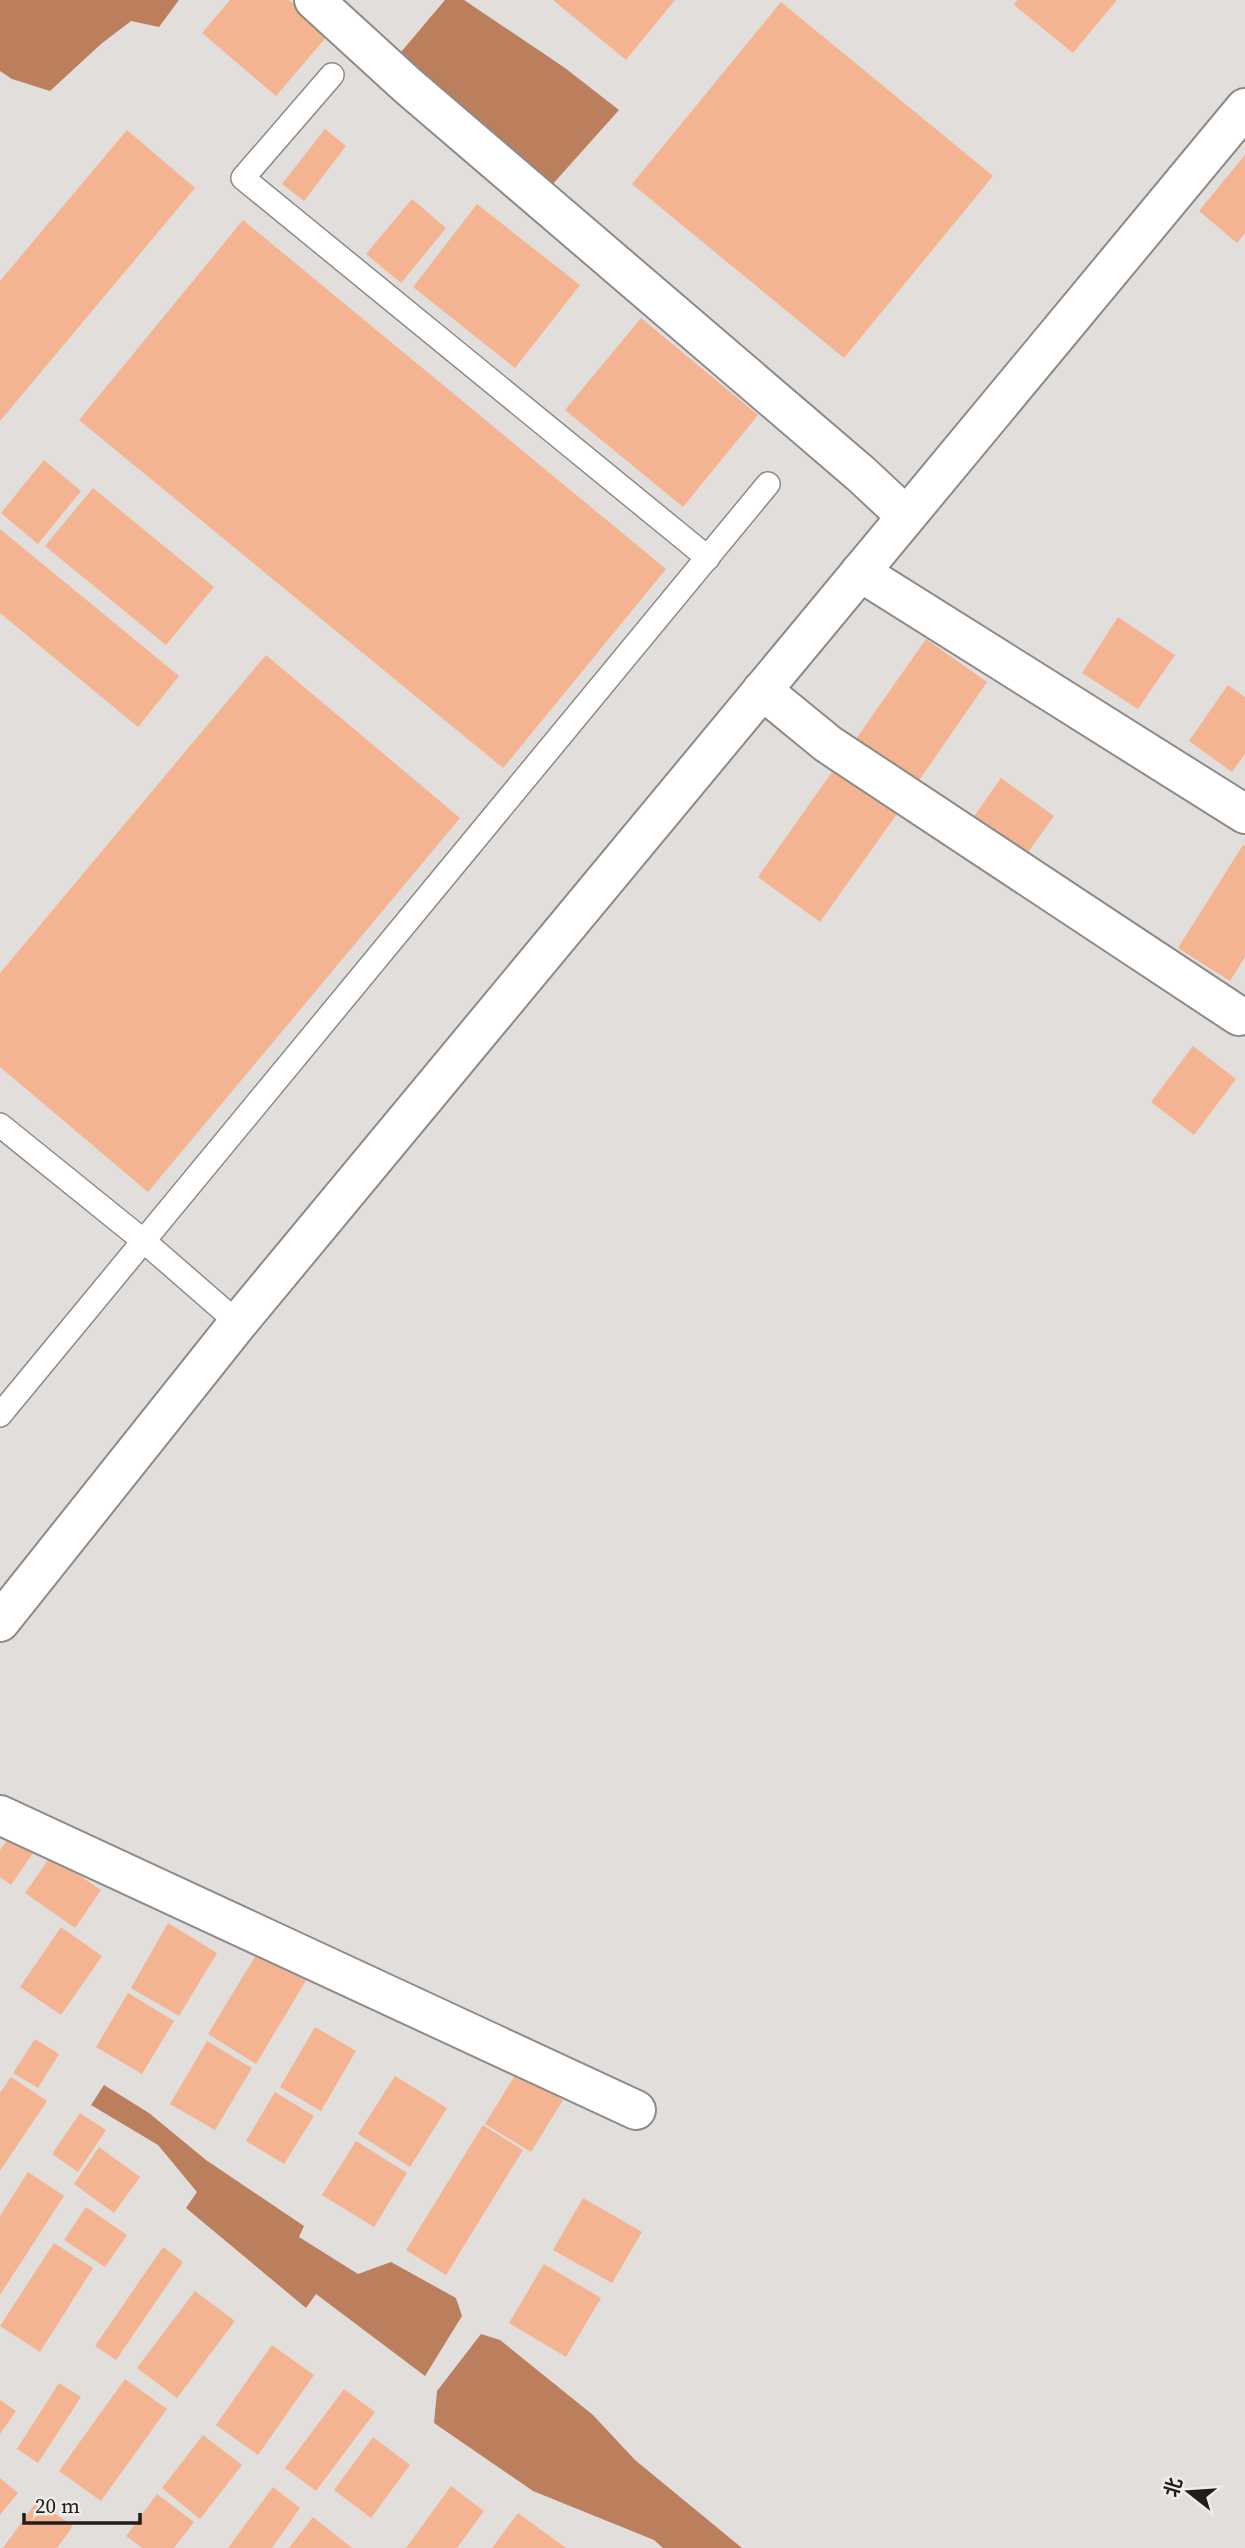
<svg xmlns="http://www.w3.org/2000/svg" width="1245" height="2548" font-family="'Source Serif 4','Noto Sans SC',serif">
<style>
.water{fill:#bc7f5e}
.building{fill:#f5b491}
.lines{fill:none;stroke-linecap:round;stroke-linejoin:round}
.service-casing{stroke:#8d8a88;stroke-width:26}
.minor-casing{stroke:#8d8a88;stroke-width:42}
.tertiary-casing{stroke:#8d8a88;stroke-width:42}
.service{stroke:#fff;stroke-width:23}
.minor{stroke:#fff;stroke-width:38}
.tertiary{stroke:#fff;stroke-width:38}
</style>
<rect width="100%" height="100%" fill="#e2dedc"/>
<g class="water">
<polygon points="0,0 179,0 159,27 131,21 101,44 50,91 12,79 0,71"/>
<polygon points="445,0 464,0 565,68 619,110 551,186 401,52"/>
<polygon points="104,2085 149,2113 206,2160 304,2226 299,2237 358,2274 391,2262 456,2298 462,2316 425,2376 316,2294 306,2308 186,2208 197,2192 158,2145 91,2105"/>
<polygon points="481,2334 500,2340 593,2415 635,2460 742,2548 663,2548 654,2540 533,2491 434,2423 437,2391"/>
</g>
<g class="building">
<polygon points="230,0 289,0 329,34 276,96 202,33"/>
<polygon points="553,0 675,0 626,60"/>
<polygon points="1017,0 1117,0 1073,53 1014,5"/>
<polygon points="781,2 993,176 844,358 632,184"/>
<polygon points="325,129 346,146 304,201 282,184"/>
<polygon points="127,130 195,188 0,421 0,281"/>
<polygon points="1245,155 1245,233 1237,243 1199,211"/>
<polygon points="412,199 446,228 401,283 366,254"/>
<polygon points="477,204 580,285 515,368 413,287"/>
<polygon points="243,220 666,569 503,768 79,420"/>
<polygon points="641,318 758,415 683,507 565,410"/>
<polygon points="44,460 81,491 38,544 1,513"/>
<polygon points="93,488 214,587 166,645 45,546"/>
<polygon points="0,529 179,676 138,727 0,613"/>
<polygon points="1118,617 1175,655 1138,709 1082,673"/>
<polygon points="926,639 987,682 911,792 849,749"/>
<polygon points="266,655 460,818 148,1192 0,1067 0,973"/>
<polygon points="1228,685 1245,697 1245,754 1232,772 1189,741"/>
<polygon points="839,762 902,807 820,922 758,877"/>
<polygon points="1001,778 1054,816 1021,862 968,825"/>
<polygon points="1243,845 1245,846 1245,957 1230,981 1178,948"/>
<polygon points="1193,1046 1236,1079 1194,1135 1151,1102"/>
<polygon points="14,1830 38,1846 11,1885 0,1877 0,1850"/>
<polygon points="51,1856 101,1890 75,1928 25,1893"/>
<polygon points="168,1923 217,1953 179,2016 131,1988"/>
<polygon points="61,1927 102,1956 61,2015 20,1987"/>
<polygon points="259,1950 307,1979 256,2064 208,2034"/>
<polygon points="128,1993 174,2021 142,2074 96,2047"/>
<polygon points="315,2027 356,2051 321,2111 280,2087"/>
<polygon points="35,2039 59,2054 38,2088 13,2073"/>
<polygon points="207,2041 252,2068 215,2130 170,2104"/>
<polygon points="517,2072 563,2100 531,2152 485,2124"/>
<polygon points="395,2076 447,2108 410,2167 358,2134"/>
<polygon points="11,2077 47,2101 0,2171 0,2093"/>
<polygon points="275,2092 314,2116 284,2164 246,2141"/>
<polygon points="80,2113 106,2130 78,2172 52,2154"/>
<polygon points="483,2125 523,2150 446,2275 406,2250"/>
<polygon points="356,2141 407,2173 374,2227 322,2195"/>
<polygon points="99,2147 140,2177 114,2213 74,2184"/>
<polygon points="28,2172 64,2196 0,2295 0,2216"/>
<polygon points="583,2198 642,2232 612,2283 553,2250"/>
<polygon points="86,2207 127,2235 105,2267 64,2240"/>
<polygon points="54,2243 93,2268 40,2352 0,2326"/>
<polygon points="163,2247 183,2262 116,2360 95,2346"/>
<polygon points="544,2264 601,2298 566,2357 509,2323"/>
<polygon points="195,2291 235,2321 177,2398 137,2368"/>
<polygon points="272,2345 314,2375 258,2455 216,2425"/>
<polygon points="125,2379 167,2409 101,2501 59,2471"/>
<polygon points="59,2383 81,2397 38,2463 17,2449"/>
<polygon points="344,2389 375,2412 316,2491 285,2468"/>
<polygon points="0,2400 16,2411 0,2434"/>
<polygon points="203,2435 242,2465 200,2519 162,2488"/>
<polygon points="373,2437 410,2465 371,2518 334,2490"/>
<polygon points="0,2478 18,2493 0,2515"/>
<polygon points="451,2486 484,2511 457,2548 406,2548"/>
<polygon points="273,2487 300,2508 272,2548 228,2548"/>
<polygon points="157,2494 194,2522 174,2548 142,2548 126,2536"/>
<polygon points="37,2501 73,2526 57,2548 3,2548"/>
<polygon points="518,2513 566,2548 492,2548"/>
<polygon points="313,2517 352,2548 289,2548"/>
</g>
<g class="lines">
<g class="service-casing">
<g id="service">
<polyline points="332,75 243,178 708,558"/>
<polyline points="0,1125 145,1242 238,1323"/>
<polyline points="0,1415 768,484"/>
</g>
</g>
<g class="minor-casing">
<g id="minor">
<polyline points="314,0 407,85 861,474 906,516"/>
<polyline points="860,572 1245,814"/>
<polyline points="762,690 828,744 1239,1016"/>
<polyline points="0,1815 636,2110"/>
</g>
</g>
<g class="tertiary-casing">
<polyline id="tertiary" points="0,1622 238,1323 1245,108"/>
</g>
<use href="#service" class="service"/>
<use href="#minor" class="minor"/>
<use href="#tertiary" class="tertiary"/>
</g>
<g transform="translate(1189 2492) rotate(287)" stroke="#efecea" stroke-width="5" paint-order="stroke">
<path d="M0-5L12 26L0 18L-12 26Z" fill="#1f1e1d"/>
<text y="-10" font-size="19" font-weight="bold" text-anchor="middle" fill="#1f1e1d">北</text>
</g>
<path d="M24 2513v10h116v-10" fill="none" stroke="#1f1e1d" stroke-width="3.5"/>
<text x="35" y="2513" font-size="21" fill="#1f1e1d" stroke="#efecea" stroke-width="5" paint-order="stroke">20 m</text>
</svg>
